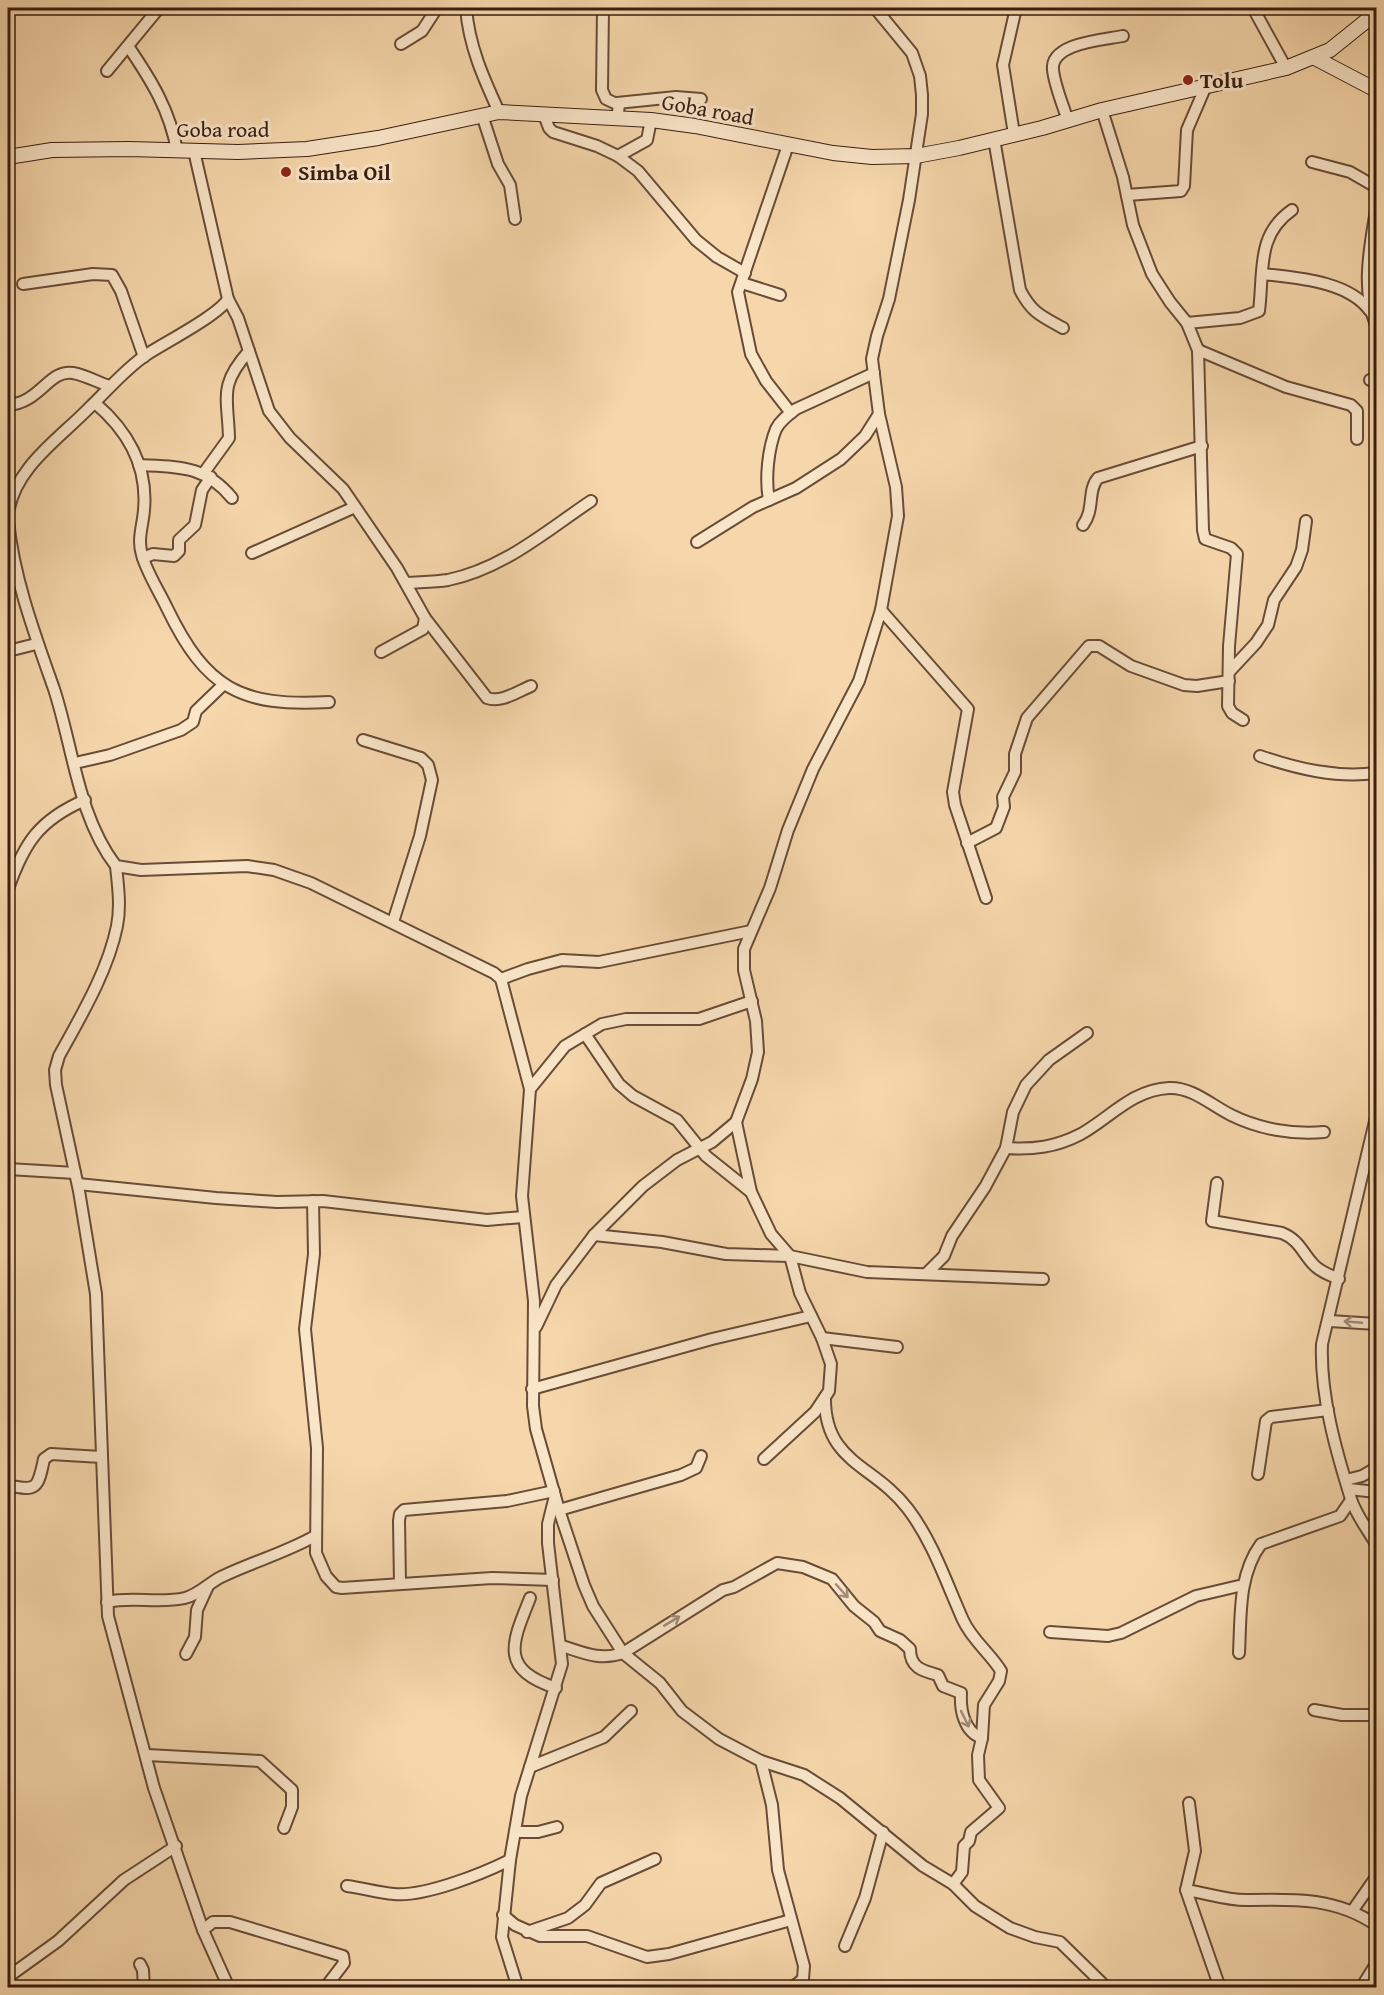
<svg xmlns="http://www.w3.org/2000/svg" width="1384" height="1995" font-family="'Gentium Book Plus',serif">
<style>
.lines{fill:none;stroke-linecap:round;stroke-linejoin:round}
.street-casing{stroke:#684c38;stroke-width:14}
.secondary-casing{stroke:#391e12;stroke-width:16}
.street{stroke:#f9e5c8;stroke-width:10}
.secondary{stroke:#f9e5c8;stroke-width:14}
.oneway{stroke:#a38b76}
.poi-dot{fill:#8f2418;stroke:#f9e5c8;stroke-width:2}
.labels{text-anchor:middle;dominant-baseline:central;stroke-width:6;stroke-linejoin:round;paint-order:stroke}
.poi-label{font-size:22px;font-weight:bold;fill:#391e12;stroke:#f9e5c8;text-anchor:start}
.street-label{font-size:22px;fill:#391e12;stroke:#f9e5c8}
</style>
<rect width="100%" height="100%" fill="#f6d7ab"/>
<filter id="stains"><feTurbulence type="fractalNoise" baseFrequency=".00333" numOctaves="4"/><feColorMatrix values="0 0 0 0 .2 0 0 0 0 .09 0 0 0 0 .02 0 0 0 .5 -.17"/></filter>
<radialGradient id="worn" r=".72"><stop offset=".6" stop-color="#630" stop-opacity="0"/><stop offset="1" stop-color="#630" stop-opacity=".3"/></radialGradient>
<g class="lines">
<g class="street-casing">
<g id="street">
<path d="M466 8C469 46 483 77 499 112"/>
<polyline points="603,8 602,90 606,99 619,105 617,119"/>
<polyline points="1253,8 1286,68"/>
<polyline points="401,44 422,31 437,8"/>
<path d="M128 46C151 80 170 110 177 151"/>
<polyline points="107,71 159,8"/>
<polyline points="617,103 676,97 701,99"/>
<polyline points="1102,110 1123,177 1133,225 1152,274 1170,302 1187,323 1198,350 1203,530 1205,539 1231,548 1237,554 1229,646 1228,706 1232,713 1243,720"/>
<polyline points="482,115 498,164 510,185 515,219"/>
<polyline points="544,115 549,128 553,132 597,146 618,156 638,171 696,240 717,257 745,273"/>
<path d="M1068 121C1063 105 1055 87 1053 70 1050 43 1103 40 1123 36"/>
<polyline points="1014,134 1003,65 1016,8"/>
<path d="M994 139 1020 290C1032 313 1041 316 1063 328"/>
<polyline points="788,145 738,292 751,354 766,381 791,413"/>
<polyline points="618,156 647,140 651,120"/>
<polyline points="1312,162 1350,172 1376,187"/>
<polyline points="1127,195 1181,191 1184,186 1187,130 1205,88"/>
<path d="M1376 210C1370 247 1361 289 1376 325"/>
<path d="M1263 274C1297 278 1349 281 1370 311"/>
<polyline points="742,283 780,295"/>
<polyline points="23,284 93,274 112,275 121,291 144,357"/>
<polyline points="228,299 238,318 269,411 290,438 343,489 397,568 425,618 423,629 381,652"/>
<path d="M1187 323 1240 318 1259 311C1264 271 1256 235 1292 210"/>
<polyline points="1198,350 1286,387 1351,405 1357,411 1357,439"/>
<polyline points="1370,380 1376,380"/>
<path d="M95 403C127 430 148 466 144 510 143 525 137 539 142 555 147 573 159 591 167 608 206 689 241 707 329 702"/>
<path d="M8 405C40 403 49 369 73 373 85 375 97 382 109 386"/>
<path d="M139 465C178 467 205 465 232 498"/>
<path d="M203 474 229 438C228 397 218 386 249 351"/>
<path d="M769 500C765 479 768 449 776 429 780 421 788 415 796 409L874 373"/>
<path d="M8 514C14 468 59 439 89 408 108 390 124 370 146 355 164 343 219 315 228 299L194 151"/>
<path d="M8 521C14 579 35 635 54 689 73 747 78 817 116 866L141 870 247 866 274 870 311 883 494 973 501 979 530 1089 522 1196 534 1301 533 1406 536 1429 559 1510 584 1585 593 1606 623 1653 660 1683 682 1711 719 1739 761 1761 804 1775 840 1798 923 1866 953 1884 975 1906 1010 1928 1035 1937 1060 1942 1107 1988"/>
<path d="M1083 525C1095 509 1087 490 1098 478L1202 446"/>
<polyline points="697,542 753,507 796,488 841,459 865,436 879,414"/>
<polyline points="252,553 355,507"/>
<polyline points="143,558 153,554 174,556 179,551 179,540 195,525 202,490 211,477"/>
<path d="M406 583C420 582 435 582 448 580 503 569 546 531 591 501"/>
<polyline points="881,610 968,709 953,792 955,805 986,898"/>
<path d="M425 618 487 698C501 703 517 692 531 686"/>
<polyline points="8,651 36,644"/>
<polyline points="1229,672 1256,643 1268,625 1274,600 1296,567 1302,550 1306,521"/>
<polyline points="363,740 421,758 428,765 432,780 420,836 393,922"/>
<path d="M1260 756C1298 769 1336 778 1376 773"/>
<polyline points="75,763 110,755 181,730 193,722 196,711 223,685"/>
<polyline points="967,843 996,828 1004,807 1003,797 1015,772 1015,754 1027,718 1089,646 1099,646 1131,666 1184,685 1197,686 1229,681"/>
<path d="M116 866C118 886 121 906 117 926 108 971 81 1016 59 1056L55 1070 56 1085 79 1191 96 1294 108 1616 154 1788 203 1930 229 1988"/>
<path d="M8 889C24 843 39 820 85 800"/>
<polyline points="501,979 528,969 562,960 599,962 751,931"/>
<polyline points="585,1034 619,1084 633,1096 677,1120 706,1156 751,1192"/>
<polyline points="530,1089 565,1046 602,1024 626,1019 699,1019 752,1001"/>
<path d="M1376 1117 1322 1344C1320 1395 1336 1451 1351 1499 1356 1515 1368 1530 1376 1544"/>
<polyline points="736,1122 751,1192 771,1234 790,1256 800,1293 822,1338 831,1364 829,1391 815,1412 764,1459"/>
<path d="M1006 1148C1033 1150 1056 1147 1081 1134 1111 1117 1132 1090 1169 1088 1192 1087 1211 1105 1231 1115 1259 1129 1293 1135 1324 1132"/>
<polyline points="8,1169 75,1173"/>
<path d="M1217 1183 1212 1221 1282 1233C1299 1240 1302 1252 1313 1264 1320 1272 1330 1275 1339 1279"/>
<polyline points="78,1184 216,1198 277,1202 323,1201 487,1220 523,1217"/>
<polyline points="313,1201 314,1254 305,1329 317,1448 316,1553 326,1576 336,1587 342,1588 492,1578 553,1580"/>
<polyline points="594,1235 662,1242 726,1254 790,1256 867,1272 1043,1279"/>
<polyline points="927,1273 944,1256 952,1236 985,1187 1006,1148 1013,1112 1026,1085 1049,1060 1087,1033"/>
<polyline points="1330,1321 1376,1324"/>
<polyline points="536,1327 556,1285 594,1235 643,1186 677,1160 712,1142 736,1122 752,1079 758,1052 756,1021 744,970 744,949 770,888 788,830 813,769 859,681 881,610 898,516 896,487 879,414 872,359 877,336 889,299 909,200 922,114 922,95 920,76 912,53 875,8"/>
<polyline points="822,1338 897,1347"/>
<polyline points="532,1389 712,1339 811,1316"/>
<path d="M825 1397C824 1463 874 1464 908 1509 933 1542 946 1582 963 1620 972 1640 990 1653 1001 1671L999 1681 984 1705 982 1738"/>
<polyline points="1258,1474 1266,1421 1271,1417 1328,1410"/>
<polyline points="1346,1480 1362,1476 1376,1468"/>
<path d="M8 1485C37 1492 38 1488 44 1459L51 1454 101 1457"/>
<polyline points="1349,1489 1376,1492"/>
<polyline points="559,1510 681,1475 696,1468 701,1456"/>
<polyline points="400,1584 399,1521 400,1514 404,1510 507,1501 554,1491"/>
<path d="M530 1598C511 1645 500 1669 556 1688"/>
<path d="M107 1602C132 1596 159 1604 185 1598 198 1595 209 1583 221 1577 252 1562 285 1553 315 1536"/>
<polyline points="1050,1632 1108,1636 1121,1633 1196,1596 1243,1585"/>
<path d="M562 1646C584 1653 600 1661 623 1653L723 1590 734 1587 777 1563 803 1567 832 1579 854 1606 874 1622 880 1631 900 1640 910 1649C910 1668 923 1671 938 1675L943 1686 961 1693C960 1710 964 1732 982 1738L978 1755 979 1780 999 1808 971 1832 969 1841 964 1846 962 1872 953 1884"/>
<path d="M1239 1653C1241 1616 1238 1575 1261 1544L1340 1516 1351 1500"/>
<polyline points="186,1654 195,1637 197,1610 208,1586"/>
<polyline points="1314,1710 1342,1715 1376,1715"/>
<polyline points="147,1755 260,1761 292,1790 292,1807 284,1828"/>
<polyline points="761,1761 772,1805 778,1870 804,1966 803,1979 792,1988"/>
<polyline points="530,1767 604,1737 631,1711"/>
<polyline points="1189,1803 1195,1851 1186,1890 1220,1988"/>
<polyline points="515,1832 538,1832 557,1827"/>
<path d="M347 1886C363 1888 378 1893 394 1894 424 1897 482 1874 510 1860"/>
<path d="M1186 1890C1206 1893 1226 1900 1246 1900 1293 1899 1335 1897 1376 1925"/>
<polyline points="1353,1910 1376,1877"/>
<polyline points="503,1915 515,1925 540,1936 587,1936 647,1957 669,1954 791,1920"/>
<polyline points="203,1930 213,1922 230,1922 343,1956 344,1963 325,1988"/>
<polyline points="527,1932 568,1918 585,1905 601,1883 655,1859"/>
<polyline points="845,1946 865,1898 883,1832"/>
<polyline points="140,1964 143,1970 144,1988"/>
<polyline points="8,1977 58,1941 124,1880 176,1846"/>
<polyline points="518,1988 502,1937 510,1860 521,1796 562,1664 548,1543 548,1524 555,1496"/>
<polyline points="1361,1988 1376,1964"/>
</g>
</g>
<g class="secondary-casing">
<g id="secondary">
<polyline points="1315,58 1376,90"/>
<polyline points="8,157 52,150 129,149 238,152 307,149 378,138 499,112 651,120 695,126 833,153 872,157 916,156 959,148 1042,128 1102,110 1286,68 1330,50 1376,13"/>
</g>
</g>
<use href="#street" class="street"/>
<use href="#secondary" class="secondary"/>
</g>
<defs><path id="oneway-shaft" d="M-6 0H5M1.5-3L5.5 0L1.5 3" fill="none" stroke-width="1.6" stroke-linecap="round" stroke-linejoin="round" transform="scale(1.5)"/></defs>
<g class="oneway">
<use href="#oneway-shaft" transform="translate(1353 1322) rotate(-175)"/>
<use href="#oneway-shaft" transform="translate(842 1591) rotate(48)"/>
<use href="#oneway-shaft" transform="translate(672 1621) rotate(-31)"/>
<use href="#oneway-shaft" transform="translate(965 1719) rotate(64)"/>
</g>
<g class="poi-dot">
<circle cx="1188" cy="80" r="6"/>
<circle cx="286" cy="172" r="6"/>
</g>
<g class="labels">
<g class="poi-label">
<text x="1200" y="80">Tolu</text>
<text x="298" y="172">Simba Oil</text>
</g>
<g class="street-label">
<text transform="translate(708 109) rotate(10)">Goba road</text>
<text x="223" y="129">Goba road</text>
</g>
</g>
<rect width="1384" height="1995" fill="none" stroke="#f6d7ab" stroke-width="30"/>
<rect x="9" y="9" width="1366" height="1977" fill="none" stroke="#391e12" stroke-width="3"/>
<rect x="15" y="15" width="1354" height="1965" fill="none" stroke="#391e12" stroke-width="1.5"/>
<rect width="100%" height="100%" filter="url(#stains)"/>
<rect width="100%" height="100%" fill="url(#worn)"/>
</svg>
